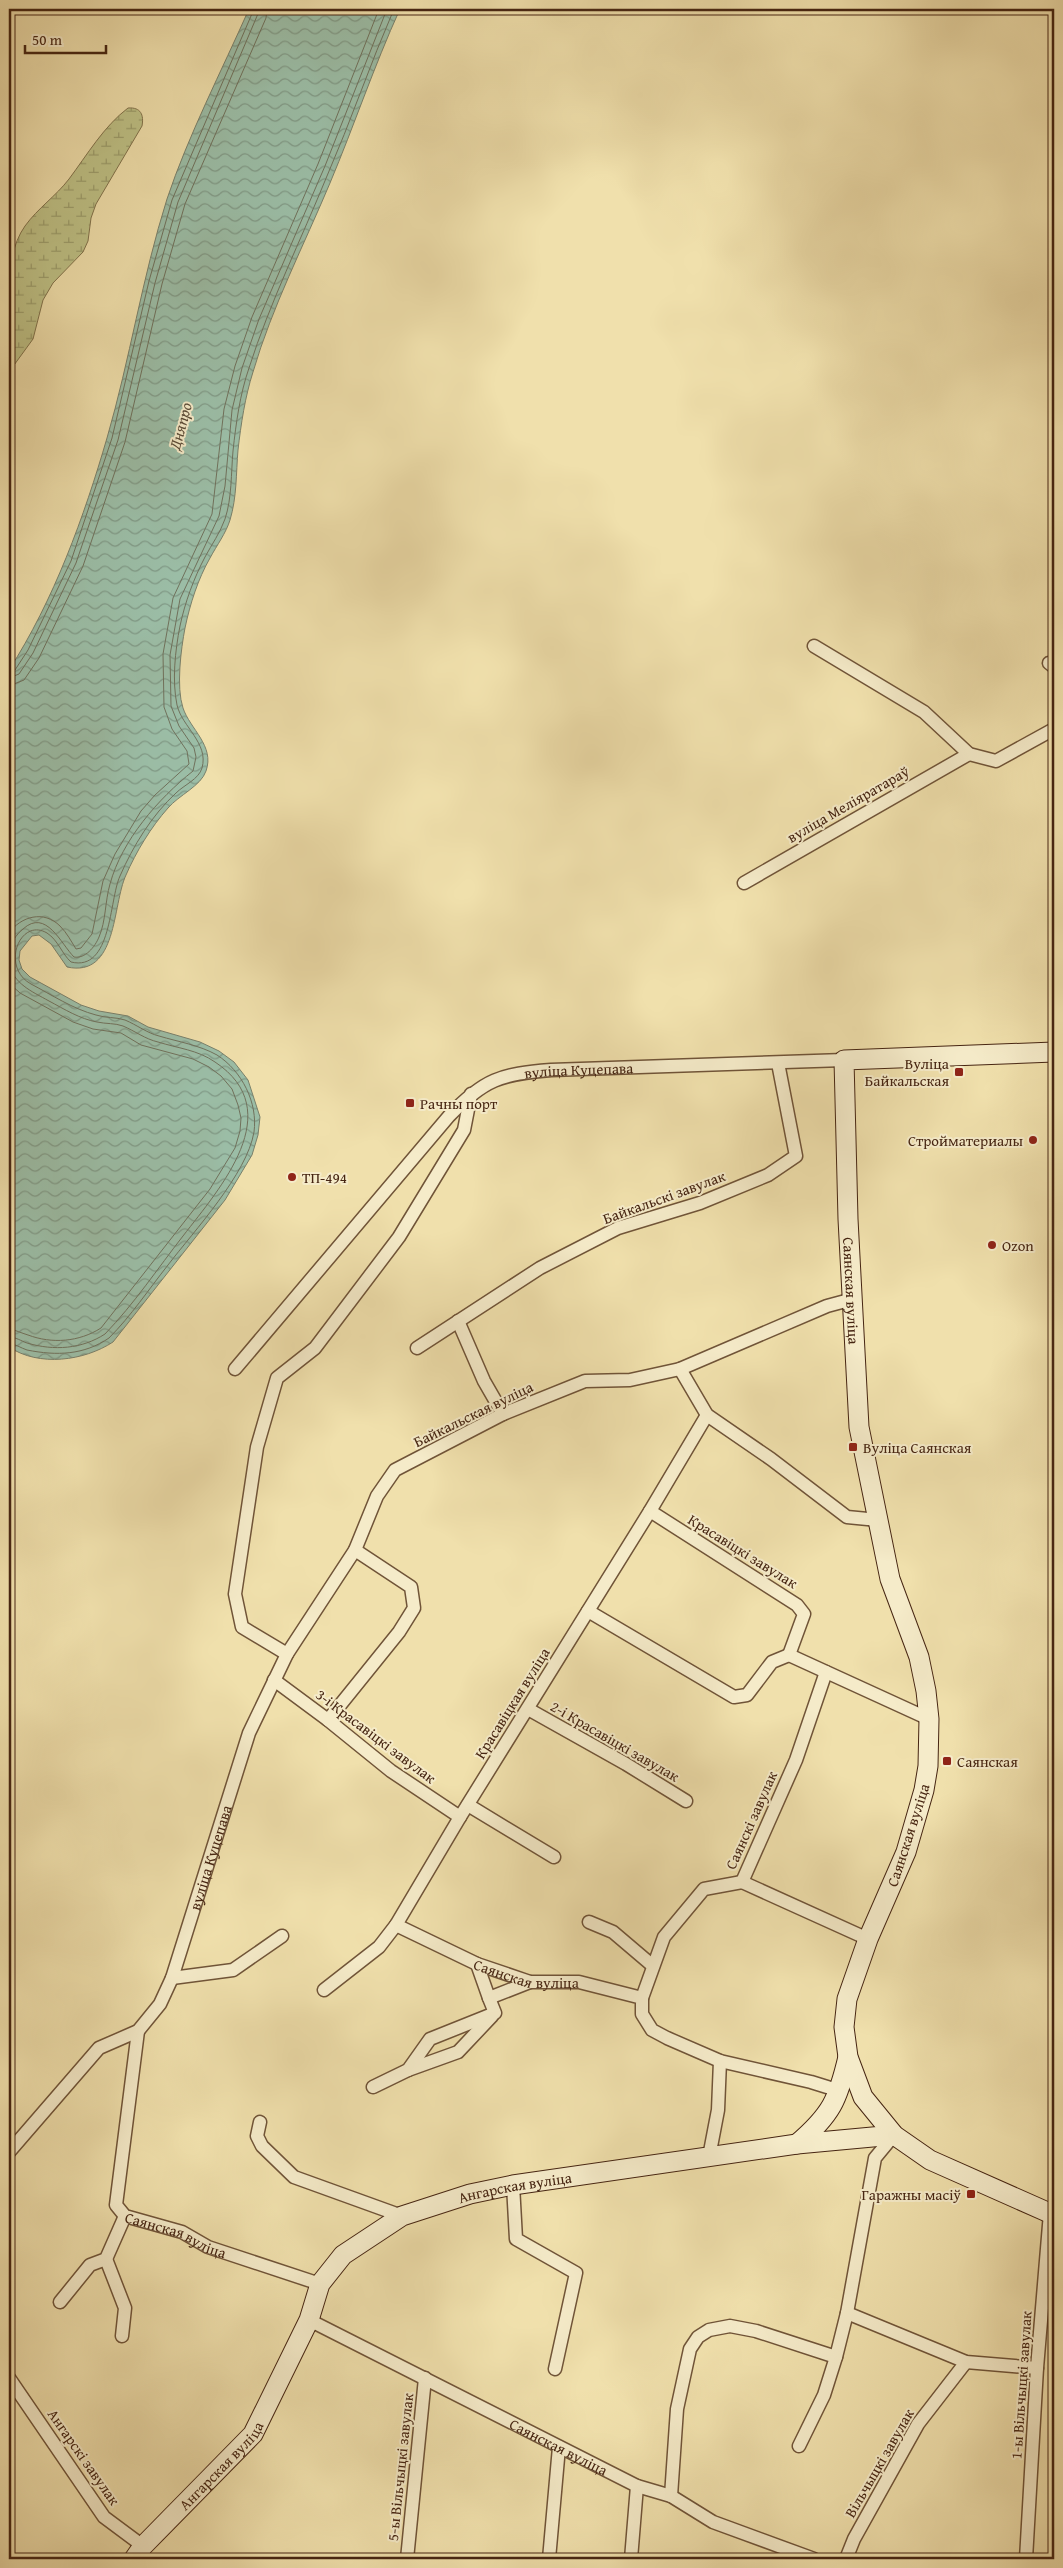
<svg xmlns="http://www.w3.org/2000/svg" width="1063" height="2568" font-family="'Gentium Book Plus',serif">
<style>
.wetland{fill:url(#wetland-marsh);stroke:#82734c}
.water{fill:url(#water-waves);stroke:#79806b}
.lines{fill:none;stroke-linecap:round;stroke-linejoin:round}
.shore{stroke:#70715c;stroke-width:1}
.street-casing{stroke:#705438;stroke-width:15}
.secondary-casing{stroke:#462512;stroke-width:21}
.street{stroke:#f5ebc9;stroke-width:12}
.secondary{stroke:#f5ebc9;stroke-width:19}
.poi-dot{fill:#8f2418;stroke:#f5ebc9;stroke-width:2}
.labels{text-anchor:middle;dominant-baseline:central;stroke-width:4;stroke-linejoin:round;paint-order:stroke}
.street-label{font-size:15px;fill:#462512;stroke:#f5ebc9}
.poi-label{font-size:15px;fill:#462512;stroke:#f5ebc9;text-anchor:start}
.water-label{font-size:16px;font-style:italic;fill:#5b4b37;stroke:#f5ebc9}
</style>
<defs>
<pattern id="wetland-marsh" width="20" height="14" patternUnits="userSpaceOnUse" patternTransform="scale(1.25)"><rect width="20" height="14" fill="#bec186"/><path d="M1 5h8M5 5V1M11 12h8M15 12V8" fill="none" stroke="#9c9d6c"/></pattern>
<pattern id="water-waves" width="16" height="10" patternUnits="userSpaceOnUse" patternTransform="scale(1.25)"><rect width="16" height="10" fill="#9bbda6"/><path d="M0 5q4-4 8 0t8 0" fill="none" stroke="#809986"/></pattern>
</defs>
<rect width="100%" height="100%" fill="#f0e0ac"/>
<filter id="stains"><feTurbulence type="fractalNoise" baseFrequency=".004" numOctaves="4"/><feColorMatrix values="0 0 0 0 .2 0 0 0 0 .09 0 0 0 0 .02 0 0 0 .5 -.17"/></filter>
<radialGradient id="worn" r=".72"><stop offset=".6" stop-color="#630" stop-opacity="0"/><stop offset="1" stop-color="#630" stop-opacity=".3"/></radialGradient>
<path class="wetland" d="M128 108C141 107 144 115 142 126L96 204 91 218 88 241 83 252 53 283 43 300 33 339 9 372C9 329 0 261 25 226 38 208 56 196 69 179 87 155 104 126 128 108Z"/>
<path class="water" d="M249 9H400C374 66 354 126 330 183 304 245 272 307 253 372 245 397 241 424 238 450 236 473 237 497 230 520 226 533 217 545 210 558 198 579 190 604 185 628 181 649 176 687 183 708 190 729 215 746 206 771 201 786 179 795 168 808 151 827 136 852 126 875 112 905 118 978 67 967L51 944 39 935 32 936 20 951 19 960 22 969 30 977 81 1005 99 1011 128 1016 148 1027 200 1042 219 1051 234 1062 248 1080 260 1117 258 1135 252 1155 225 1200 113 1342C84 1361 39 1367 9 1347V670C54 600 84 517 107 438 130 359 142 278 167 199 188 136 222 70 249 9Z"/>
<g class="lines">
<g class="shore">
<polyline points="9,672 15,670 28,650 71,561 112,438 149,281 172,200 254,9"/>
<polyline points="9,678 19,674 33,653 76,563 118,440 155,283 178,202 260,9"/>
<polyline points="9,686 24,680 39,658 83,566 125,442 162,284 185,204 266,18 267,9"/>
<path d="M9 933C21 916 44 910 60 926 67 933 71 941 76 949L81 948 92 934 103 881 115 854 141 811 155 795 189 764 187 751 172 729 164 707 163 654 173 598 212 514 224 409 235 366 252 317 318 164 379 9"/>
<path d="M9 953C10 943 16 935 23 929 46 908 61 944 74 957 85 959 95 947 99 937 106 921 105 901 110 884 122 840 158 799 193 771L196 757 194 748 179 726 171 706 170 655 180 599 219 516 225 486 232 410 242 368 259 319 325 166 387 9"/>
<path d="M9 964C14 984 31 991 49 1001 64 1009 80 1019 97 1022 106 1024 115 1023 123 1026 135 1031 145 1039 158 1042 177 1048 198 1050 215 1062 289 1111 220 1188 183 1236 158 1268 134 1304 105 1334 82 1349 54 1351 27 1343 21 1341 16 1337 9 1337"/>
<path d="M9 983 20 993 73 1022 93 1029 121 1033 141 1045 193 1059 209 1067 221 1076 232 1089 238 1105 241 1118 240 1131 235 1148 224 1166 210 1189 101 1328C79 1342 52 1344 28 1335 21 1333 16 1330 9 1329"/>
<path d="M9 1343C15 1344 21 1348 27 1350 57 1356 84 1355 109 1338 131 1316 149 1289 168 1265 194 1231 247 1174 254 1132 258 1103 242 1071 217 1055 199 1045 179 1042 159 1036 147 1033 137 1025 125 1020 116 1017 105 1018 96 1015 73 1009 52 995 31 984 0 967 20 917 47 933 58 940 62 954 71 962 112 972 109 900 120 876 133 846 152 815 176 793 184 785 199 779 202 768 209 743 182 727 177 705 172 681 175 651 180 626 185 602 194 578 205 557 212 544 220 533 225 519 232 498 231 473 233 451 236 423 240 394 249 368 270 302 301 240 327 176 351 121 370 64 394 9"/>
</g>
<g class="street-casing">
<g id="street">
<polyline points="814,646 924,712 969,754 996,761 1054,729"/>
<polyline points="1049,663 1054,667"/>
<polyline points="744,883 969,754"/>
<polyline points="458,1321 484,1381 503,1414"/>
<polyline points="417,1348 540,1268 618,1228 700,1203 768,1175 796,1156 778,1063"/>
<path id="s1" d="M235 1369 449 1116C484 1079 501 1074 551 1070L844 1060"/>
<polyline points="680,1369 707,1415 771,1459 847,1517 878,1520"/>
<polyline points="650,1511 797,1605 804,1614 789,1655"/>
<polyline points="588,1611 734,1697 747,1695 772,1662 789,1655"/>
<polyline points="287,1654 242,1627 235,1594 257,1447 277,1378 315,1348 399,1237 464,1130 471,1094"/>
<polyline points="789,1655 929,1719"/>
<polyline points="274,1680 328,1720 391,1771 460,1817"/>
<polyline points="528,1709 626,1764 686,1801"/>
<polyline points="328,1720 399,1632 414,1608 411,1587 355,1550"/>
<polyline points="468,1805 554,1857"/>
<polyline points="742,1882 796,1760 826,1672"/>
<polyline points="742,1882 868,1939"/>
<polyline points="589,1922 613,1932 653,1966"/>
<path id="s2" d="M396 1925 477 1964 530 1982H579L642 1998V2014L652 2030 667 2038 720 2061 811 2082 840 2091"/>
<polyline points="477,1964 489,1998 530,1982"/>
<polyline points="172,1978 233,1970 282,1936"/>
<polyline points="324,1990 379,1947 396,1925 460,1817 650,1511 707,1415"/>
<polyline points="642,1998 664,1937 704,1889 742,1882"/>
<path id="s3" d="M138 2031 116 2205 125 2216 182 2232 208 2247 320 2284"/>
<polyline points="408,2070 458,2052 492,2016"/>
<polyline points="373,2087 408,2070 430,2039 495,2013 489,1998"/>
<polyline points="260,2122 257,2136 262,2146 294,2177 402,2216"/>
<path id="s4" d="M9 2152 99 2048 138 2031 160 2004 172 1978 249 1733 287 1654 355 1550 377 1496 395 1470 503 1414 585 1381 630 1380 680 1369 827 1306 853 1299"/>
<polyline points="709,2157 718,2110 720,2061"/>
<polyline points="513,2185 516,2239 576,2273 555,2369"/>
<polyline points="106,2259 125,2308 122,2336"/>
<polyline points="60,2302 90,2265 106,2259 125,2216"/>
<polyline points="847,2313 966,2362 1037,2368"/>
<path id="s5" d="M309 2320 637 2486 671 2496 713 2522 814 2559"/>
<polyline points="9,2378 104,2517 143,2546"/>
<polyline points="799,2446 824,2395 836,2357 847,2313 875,2158 894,2135"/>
<polyline points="671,2496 677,2409 690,2349 698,2337 709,2330 730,2326 756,2331 836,2357"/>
<polyline points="407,2559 425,2378"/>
<polyline points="549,2559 559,2447"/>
<polyline points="631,2559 637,2486"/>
<polyline points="846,2559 854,2539 918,2424 966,2362"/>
<polyline points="1026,2559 1037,2368 1050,2213 1053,2208"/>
</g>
</g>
<g class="secondary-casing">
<g id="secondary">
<path id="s6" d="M1054 1052 844 1060 848 1219 859 1427 890 1579 919 1657 926 1691 929 1719 928 1766 924 1790 906 1852 868 1939 847 1999 844 2027 848 2057 863 2097 894 2135 930 2160 1054 2215"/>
<path d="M797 2144C831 2115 838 2100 848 2057"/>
<path id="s7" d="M134 2559 143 2546 253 2434 309 2320 320 2284 343 2255 402 2216 470 2194 513 2185 797 2144 894 2135"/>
</g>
</g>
<use href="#street" class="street"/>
<use href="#secondary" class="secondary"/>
</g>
<g class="poi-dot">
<rect x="954" y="1067" width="10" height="10" rx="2.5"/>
<rect x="405" y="1098" width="10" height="10" rx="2.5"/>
<circle cx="1033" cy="1140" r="5"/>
<circle cx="292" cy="1177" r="5"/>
<circle cx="992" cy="1245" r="5"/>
<rect x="848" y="1442" width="10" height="10" rx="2.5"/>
<rect x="942" y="1756" width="10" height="10" rx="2.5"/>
<rect x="966" y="2189" width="10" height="10" rx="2.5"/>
</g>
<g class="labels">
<g class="street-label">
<text transform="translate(848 804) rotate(-30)">вуліца Меліяратараў</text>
<text stroke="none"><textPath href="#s1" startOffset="475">вуліца Куцепава</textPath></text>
<text transform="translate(664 1197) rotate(-20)">Байкальскі завулак</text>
<text stroke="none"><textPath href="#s6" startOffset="441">Саянская вуліца</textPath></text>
<text transform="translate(473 1414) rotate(-26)">Байкальская вуліца</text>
<text transform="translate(743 1551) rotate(32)">Красавіцкі завулак</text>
<text transform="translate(512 1703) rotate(-58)">Красавіцкая вуліца</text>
<text transform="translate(376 1736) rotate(37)">3-і Красавіцкі завулак</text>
<text transform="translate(615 1741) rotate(30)">2-і Красавіцкі завулак</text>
<text transform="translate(751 1820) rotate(-66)">Саянскі завулак</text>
<text transform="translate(908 1835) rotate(-72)">Саянская вуліца</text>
<text stroke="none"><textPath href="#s4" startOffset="370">вуліца Куцепава</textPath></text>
<text stroke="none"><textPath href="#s2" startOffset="141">Саянская вуліца</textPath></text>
<text stroke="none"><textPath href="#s7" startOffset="562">Ангарская вуліца</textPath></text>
<text stroke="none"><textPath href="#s3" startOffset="244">Саянская вуліца</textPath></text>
<text transform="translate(1021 2385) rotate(-86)">1-ы Вільчыцкі завулак</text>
<text stroke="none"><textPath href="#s5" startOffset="280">Саянская вуліца</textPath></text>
<text transform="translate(84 2457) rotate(55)">Ангарскі завулак</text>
<text transform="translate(879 2463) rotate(-60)">Вільчыцкі завулак</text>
<text stroke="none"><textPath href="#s7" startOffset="128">Ангарская вуліца</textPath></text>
<text transform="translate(400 2467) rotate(-84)">5-ы Вільчыцкі завулак</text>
</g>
<g class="poi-label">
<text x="949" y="1063" text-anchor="end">Вуліца<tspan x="949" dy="17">Байкальская</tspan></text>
<text x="420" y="1103">Рачны порт</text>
<text x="1023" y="1140" text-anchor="end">Стройматериалы</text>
<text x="302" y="1177">ТП-494</text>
<text x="1002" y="1245">Ozon</text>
<text x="863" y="1447">Вуліца Саянская</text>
<text x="957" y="1761">Саянская</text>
<text x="961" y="2194" text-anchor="end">Гаражны масіў</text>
</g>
<g class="water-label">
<text transform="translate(180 426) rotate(-75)">Дняпро</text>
</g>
</g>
<rect width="1063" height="2568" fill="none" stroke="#f0e0ac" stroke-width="30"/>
<rect x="10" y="10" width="1043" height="2548" fill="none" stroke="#462512" stroke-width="2.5"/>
<rect x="15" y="15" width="1033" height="2538" fill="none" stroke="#462512"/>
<path d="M25 45v8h81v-8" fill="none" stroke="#462512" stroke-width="2.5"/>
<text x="32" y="45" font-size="15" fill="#462512" stroke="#f5ebc9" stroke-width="4" paint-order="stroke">50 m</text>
<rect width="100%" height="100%" filter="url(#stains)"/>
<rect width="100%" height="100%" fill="url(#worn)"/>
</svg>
